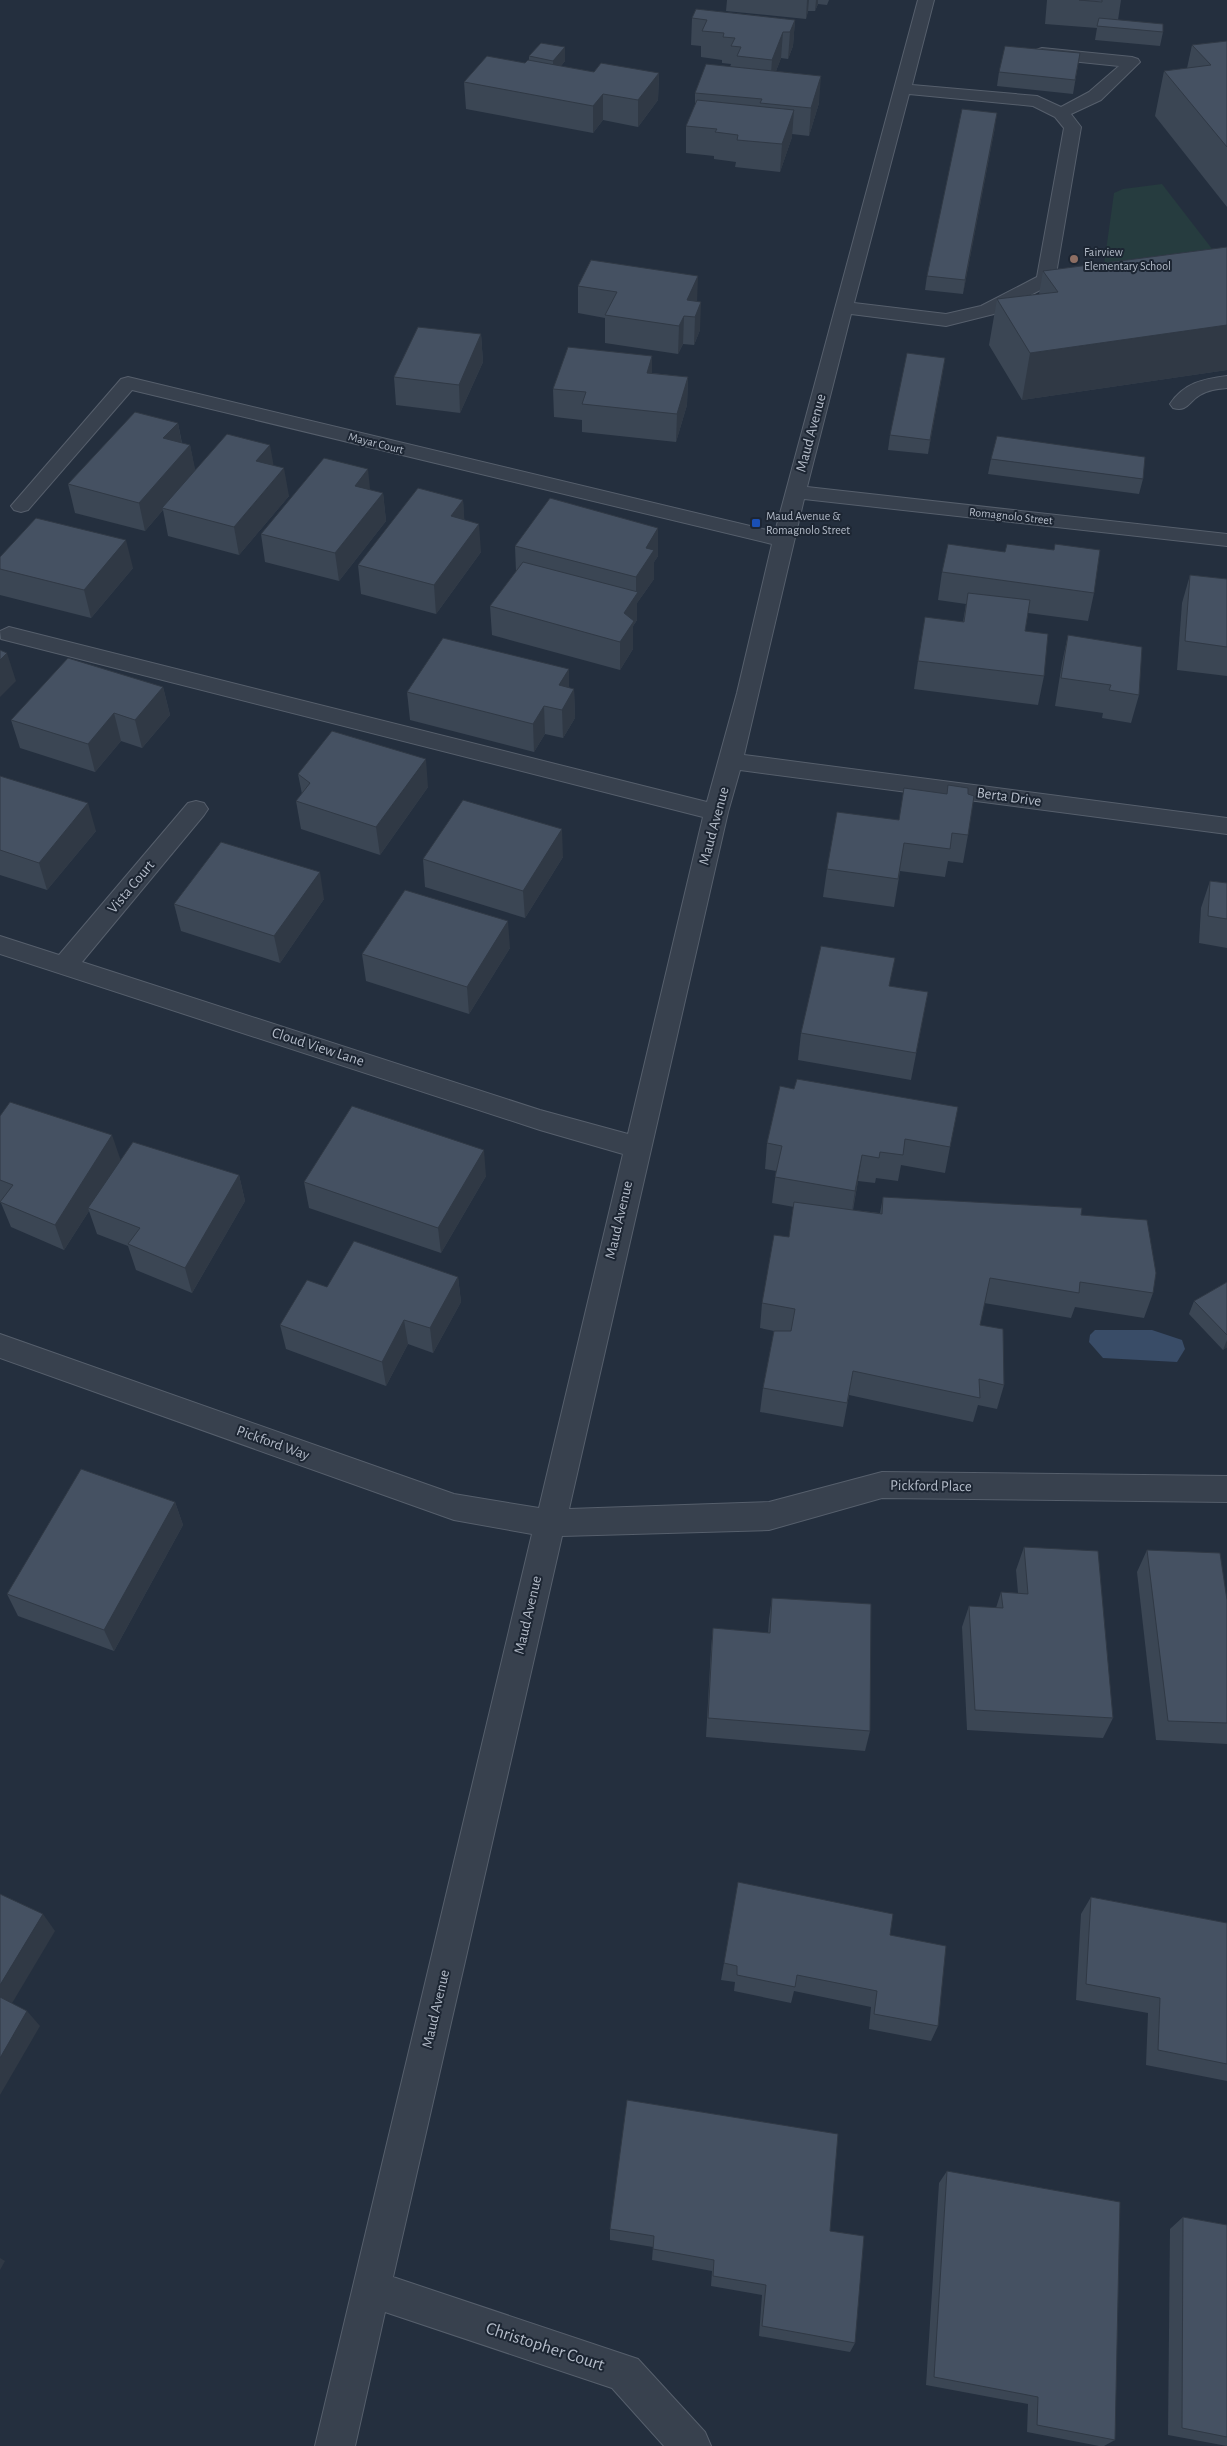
<svg xmlns="http://www.w3.org/2000/svg" width="1227" height="2446" font-family="'Alegreya Sans',sans-serif">
<style>
.green{fill:#263c3f}
.water{fill:#394c67}
.lines{fill:none;stroke-linecap:round;stroke-linejoin:round}
.minor-casing{stroke:#565f6c;stroke-width:2}
.minor{fill:#38414e;fill-rule:evenodd}
.wall{fill:#3b4654}
.shaded-wall{fill:#303945}
.building{fill:#455162;stroke:#303945}
.education-dot{fill:#8d6e63;stroke:#1d2633;stroke-width:2}
.transit-dot{fill:#1a4fb4;stroke:#1d2633;stroke-width:2}
.labels{text-anchor:middle;dominant-baseline:central;stroke-width:4;stroke-linejoin:round;paint-order:stroke}
.far-poi-label{font-size:12px;fill:#b4bcc9;stroke:#1d2633;text-anchor:start}
.far-street-label{font-size:12px;fill:#b4bcc9;stroke:#1d2633}
.street-label{font-size:15px;fill:#b4bcc9;stroke:#1d2633}
.near-street-label{font-size:18px;fill:#b4bcc9;stroke:#1d2633}
</style>
<rect width="100%" height="100%" fill="#242f3e"/>
<polygon class="green" points="1162,184 1226,267 1104,265 1114,193 1123,189"/>
<polygon class="water" points="1095,1330 1152,1330 1182,1340 1185,1349 1177,1362 1103,1358 1089,1342 1090,1335"/>
<g class="lines">
<g class="minor-casing">
<g id="minor">
<path d="M918 0H934L912 85 1037 96 1061 107 1089 92 1119 66 1042 58 1036 56 1034 53 1036 50 1042 48 1132 57 1138 59 1140 62 1101 100 1071 114 1081 127 1055 280 1052 284 994 314 946 326 851 314 807 487 1227 534V546L804 499 744 755 1227 818V834L740 770 728 812 569 1509 769 1502 882 1472 1227 1476V1502L882 1498 769 1530 562 1536 393 2277 638 2359 705 2432 711 2446H664L612 2388 385 2312 355 2446H315L532 1534 454 1520 0 1358V1334L454 1494 539 1508 623 1154 540 1130 0 954V936L59 955 188 803 196 801 204 803 208 809 204 815 82 962 540 1110 628 1134 703 817 9 641 1 639 0 631 9 627 707 802 737 693 772 544 132 390 28 510 21 512 14 510 11 506 121 379 128 377 775 532ZM909 94 1033 106 1055 117 1064 128 1037 277 981 306 946 314 854 303Z"/>
<path d="M1227 376V388C1217 389 1208 390 1200 395 1188 402 1188 412 1173 408L1170 404C1184 383 1203 379 1227 376Z"/>
</g>
</g>
<use href="#minor" class="minor"/>
</g>
<g class="wall">
<polygon points="727,0 829,0 827,5 818,4 815,11 808,11 806,19 726,11"/>
<polygon points="1047,0 1121,0 1118,20 1163,32 1160,46 1095,40 1097,28 1045,24"/>
<polygon points="692,18 795,20 793,46 788,59 781,58 776,71 819,103 809,136 792,134 792,137 780,172 735,167 736,162 714,159 714,156 686,153 686,126 695,105 695,93 730,67 731,64 722,63 722,60 701,57 701,46 691,45"/>
<polygon points="1227,41 1227,207 1155,116 1164,71 1187,68 1192,45"/>
<polygon points="1080,53 1073,94 997,86 999,72"/>
<polygon points="529,56 565,61 561,66 594,72 659,73 658,100 638,127 603,120 593,133 466,109 464,82 525,63 529,60"/>
<polygon points="995,127 963,294 925,290 927,276"/>
<polygon points="1227,247 1227,370 1022,400 989,345 997,299 1039,294 1043,271"/>
<polygon points="578,286 697,302 700,330 694,345 683,344 678,354 605,343 605,318 578,313"/>
<polygon points="481,334 483,362 460,413 396,405 394,377"/>
<polygon points="652,356 652,373 688,377 687,405 676,442 582,432 582,420 554,417 553,389"/>
<polygon points="945,358 928,454 888,450 890,435"/>
<polygon points="178,423 182,443 190,445 195,471 273,465 289,496 239,555 168,536 163,510 145,531 75,513 68,484"/>
<polygon points="991,459 1143,479 1139,494 988,474"/>
<polygon points="370,490 383,493 386,521 339,581 265,562 261,534"/>
<polygon points="463,500 464,520 481,552 436,614 361,594 358,565"/>
<polygon points="515,546 658,556 654,562 654,579 637,603 637,620 633,626 633,649 620,670 492,635 490,606 516,572"/>
<polygon points="1005,552 1094,593 1088,621 1028,613 1025,631 1044,676 1038,705 914,689 918,661 963,622 966,604 938,600 942,572"/>
<polygon points="0,557 133,568 91,618 0,595"/>
<polygon points="1190,575 1227,579 1227,676 1177,670 1182,603"/>
<polygon points="1068,635 1139,695 1131,723 1102,718 1103,713 1055,706 1062,663"/>
<polygon points="163,687 170,715 142,748 121,741 95,772 20,748 11,720"/>
<polygon points="569,688 574,689 575,718 563,738 545,734 534,752 410,720 407,692"/>
<polygon points="298,774 428,787 380,855 301,829 296,801 302,794"/>
<polygon points="0,776 96,831 47,890 0,875"/>
<polygon points="947,794 968,794 968,835 963,863 948,861 945,877 900,871 894,907 823,897 827,869 899,820"/>
<polygon points="563,857 525,918 425,887 423,859"/>
<polygon points="1210,881 1227,883 1227,948 1199,943 1201,908"/>
<polygon points="324,899 280,963 181,931 174,904"/>
<polygon points="510,948 469,1014 366,981 362,954"/>
<polygon points="890,986 928,992 911,1080 798,1060 801,1033"/>
<polygon points="780,1086 950,1147 945,1173 901,1165 898,1181 876,1178 875,1183 858,1181 853,1210 880,1213 883,1197 1081,1215 1153,1293 1144,1318 1075,1307 1071,1318 984,1303 980,1325 1004,1385 997,1409 978,1405 973,1422 849,1395 843,1427 760,1412 763,1388 774,1331 760,1328 762,1303 789,1237 794,1207 772,1203 776,1171 765,1169 767,1143"/>
<polygon points="0,1116 120,1160 239,1175 245,1201 192,1293 136,1270 128,1246 97,1234 89,1211 64,1250 11,1227 1,1203 0,1202"/>
<polygon points="486,1176 441,1253 309,1208 304,1182"/>
<polygon points="458,1277 461,1302 433,1353 408,1344 386,1386 286,1349 280,1325 327,1287"/>
<polygon points="1227,1282 1227,1347 1223,1350 1189,1314 1194,1301"/>
<polygon points="175,1502 183,1525 114,1651 18,1616 7,1594"/>
<polygon points="1024,1547 1113,1718 1103,1738 967,1730 962,1627 969,1606 996,1608 1001,1592 1018,1593 1016,1570"/>
<polygon points="1147,1550 1227,1600 1227,1744 1156,1740 1137,1572"/>
<polygon points="772,1598 870,1731 865,1751 706,1737 711,1649 713,1628 768,1633 769,1619"/>
<polygon points="1091,1897 1227,1923 1227,2081 1146,2065 1148,2013 1076,2000 1081,1914"/>
<polygon points="890,1935 938,2026 931,2041 869,2029 871,2007 794,1991 791,2003 734,1991 735,1982 721,1980 724,1963"/>
<polygon points="947,2171 1115,2440 1104,2446 1099,2446 1027,2432 1028,2404 926,2385 939,2183"/>
<polygon points="1183,2217 1227,2225 1227,2446 1168,2435 1170,2229"/>
<polygon points="610,2229 830,2231 855,2343 850,2352 759,2336 762,2295 711,2286 712,2271 652,2260 653,2247 610,2240"/>
</g>
<g class="shaded-wall">
<polygon points="807,0 809,0 808,11 806,19"/>
<polygon points="816,0 818,0 818,4 815,11"/>
<polygon points="795,20 793,46 788,59 790,32"/>
<polygon points="783,32 781,58 770,87 772,60"/>
<polygon points="565,47 565,61 553,75 553,61"/>
<polygon points="659,73 658,100 638,127 638,100"/>
<polygon points="821,76 819,103 809,136 811,108"/>
<polygon points="603,94 603,120 593,133 593,106"/>
<polygon points="794,110 792,137 780,172 782,144"/>
<polygon points="997,113 995,127 963,294 965,280"/>
<polygon points="698,276 697,304 687,300"/>
<polygon points="701,302 700,330 694,345 695,317"/>
<polygon points="684,316 683,344 678,354 679,326"/>
<polygon points="1227,325 1227,370 1022,400 1030,353"/>
<polygon points="481,334 483,362 460,413 459,385"/>
<polygon points="652,356 652,384 647,373"/>
<polygon points="945,358 943,372 928,454 930,440"/>
<polygon points="688,377 687,405 676,442 677,414"/>
<polygon points="178,423 183,451 163,438"/>
<polygon points="190,445 196,473 162,508 163,510 145,531 139,503"/>
<polygon points="270,445 275,473 256,461"/>
<polygon points="284,468 289,496 239,555 234,527"/>
<polygon points="368,469 371,498 355,486"/>
<polygon points="383,493 386,521 339,581 335,553"/>
<polygon points="463,500 465,528 451,516"/>
<polygon points="479,524 481,552 436,614 434,585"/>
<polygon points="658,528 658,556 654,562 654,579 637,603 637,620 633,626 633,649 620,670 620,642 624,613 636,595 636,577 646,548"/>
<polygon points="126,540 133,568 91,618 84,590"/>
<polygon points="7,653 16,681 0,697 0,660"/>
<polygon points="569,669 569,697 559,685"/>
<polygon points="163,687 170,715 142,748 135,720"/>
<polygon points="574,689 575,718 563,738 562,710"/>
<polygon points="544,706 545,734 534,752 533,724"/>
<polygon points="114,713 121,741 95,772 88,744"/>
<polygon points="426,759 428,787 380,855 376,827"/>
<polygon points="88,803 96,831 47,890 39,863"/>
<polygon points="562,829 563,857 525,918 523,891"/>
<polygon points="320,872 324,899 280,963 274,936"/>
<polygon points="508,921 510,948 469,1014 467,987"/>
<polygon points="112,1135 121,1161 88,1208 89,1211 64,1250 55,1225"/>
<polygon points="484,1150 486,1176 441,1253 438,1228"/>
<polygon points="862,1155 858,1181 851,1217 855,1191"/>
<polygon points="239,1175 245,1201 192,1293 185,1268"/>
<polygon points="458,1277 461,1302 433,1353 430,1328"/>
<polygon points="404,1320 408,1344 386,1386 382,1362"/>
<polygon points="1227,1340 1227,1347 1223,1350"/>
<polygon points="175,1502 183,1525 114,1651 104,1630"/>
<polygon points="43,1914 55,1931 8,2010 0,2001 0,1985"/>
<polygon points="27,2011 40,2026 0,2095 0,2058"/>
<polygon points="0,2258 5,2261 0,2270"/>
</g>
<g class="building">
<polygon points="1079,0 1102,0 1102,2"/>
<polygon points="696,9 795,20 790,32 783,32 772,60 737,56 741,47 731,46 735,38 723,37 724,33 702,31 707,20 692,18"/>
<polygon points="1099,18 1163,24 1163,32 1097,26"/>
<polygon points="1227,41 1227,147 1164,71 1211,65 1192,45"/>
<polygon points="541,43 565,47 553,61 529,56"/>
<polygon points="1005,46 1080,53 1075,80 999,72"/>
<polygon points="487,56 525,63 528,60 594,72 601,63 659,73 638,100 603,94 593,106 464,82"/>
<polygon points="706,64 821,76 811,108 760,103 762,99 695,93"/>
<polygon points="697,100 794,110 782,144 737,140 738,135 715,132 717,129 686,126"/>
<polygon points="962,109 997,113 965,280 927,276"/>
<polygon points="1227,247 1227,325 1030,353 997,299 1058,292 1043,271"/>
<polygon points="591,260 698,276 687,300 701,302 695,317 684,316 679,326 605,315 617,292 578,286"/>
<polygon points="418,327 481,334 459,385 394,377"/>
<polygon points="568,347 652,356 647,373 688,377 677,414 582,404 586,392 553,389"/>
<polygon points="907,353 945,358 930,440 890,435"/>
<polygon points="135,412 178,423 163,438 190,445 139,503 68,484"/>
<polygon points="227,434 270,445 256,461 284,468 234,527 162,508"/>
<polygon points="997,436 1145,457 1143,479 991,459"/>
<polygon points="324,458 368,469 355,486 383,493 335,553 261,534"/>
<polygon points="418,488 463,500 451,516 479,524 434,585 358,565"/>
<polygon points="550,498 658,528 646,548 654,550 636,577 515,546"/>
<polygon points="36,518 126,540 84,590 0,569 0,557"/>
<polygon points="948,544 1005,552 1007,544 1054,550 1055,544 1100,550 1094,593 942,572"/>
<polygon points="523,562 638,592 624,613 634,621 620,642 490,606"/>
<polygon points="1190,575 1227,579 1227,647 1185,641"/>
<polygon points="968,593 1030,600 1025,631 1048,634 1044,676 918,661 925,617 964,622"/>
<polygon points="1068,635 1142,647 1139,695 1109,690 1111,685 1061,678"/>
<polygon points="443,638 569,669 559,685 574,689 562,710 544,706 533,724 407,692"/>
<polygon points="0,650 7,653 0,660"/>
<polygon points="68,658 163,687 135,720 114,713 88,744 11,720"/>
<polygon points="332,731 426,759 376,827 296,801 310,783 298,774"/>
<polygon points="0,776 88,803 39,863 0,850"/>
<polygon points="948,785 968,788 968,794 974,796 968,835 952,833 950,849 904,843 898,879 827,869 837,812 899,820 904,788 947,794"/>
<polygon points="463,800 562,829 523,891 423,859"/>
<polygon points="221,842 320,872 274,936 174,904"/>
<polygon points="1210,881 1227,883 1227,919 1208,916"/>
<polygon points="405,890 508,921 467,987 362,954"/>
<polygon points="821,946 895,958 889,986 928,992 916,1053 801,1033"/>
<polygon points="797,1079 958,1107 950,1147 905,1139 903,1155 880,1152 879,1158 862,1155 855,1191 775,1177 782,1146 767,1143 780,1086 794,1089"/>
<polygon points="10,1102 112,1135 55,1225 0,1202 13,1185 0,1180 0,1116"/>
<polygon points="352,1106 484,1150 438,1228 304,1182"/>
<polygon points="133,1142 239,1175 185,1268 128,1244 140,1228 88,1208"/>
<polygon points="883,1197 1082,1208 1081,1215 1147,1220 1156,1273 1153,1293 1080,1282 1079,1293 990,1278 980,1325 1003,1329 1004,1385 979,1379 980,1398 853,1371 847,1403 763,1388 774,1331 791,1331 795,1309 762,1303 774,1235 789,1237 794,1202 882,1214"/>
<polygon points="354,1241 458,1277 430,1328 404,1320 382,1362 280,1325 307,1280 327,1287"/>
<polygon points="1227,1282 1227,1335 1194,1301"/>
<polygon points="81,1469 175,1502 104,1630 7,1594"/>
<polygon points="1024,1547 1098,1551 1113,1718 975,1710 969,1606 1003,1608 1001,1592 1028,1594"/>
<polygon points="1147,1550 1220,1553 1227,1600 1227,1723 1168,1721"/>
<polygon points="772,1598 871,1604 870,1731 708,1718 713,1628 770,1633"/>
<polygon points="738,1882 893,1914 890,1935 946,1946 938,2026 874,2014 877,1991 797,1975 795,1987 737,1975 737,1966 724,1963"/>
<polygon points="0,1894 43,1914 0,1985"/>
<polygon points="1091,1897 1227,1923 1227,2064 1158,2050 1160,1998 1086,1984"/>
<polygon points="0,1997 27,2011 0,2058"/>
<polygon points="627,2100 838,2134 830,2231 864,2236 855,2343 762,2326 766,2285 713,2276 714,2260 653,2249 654,2236 610,2229"/>
<polygon points="947,2171 1120,2202 1115,2440 1037,2425 1038,2397 934,2377"/>
<polygon points="1183,2217 1227,2225 1227,2437 1182,2428"/>
</g>
<circle class="education-dot" cx="1074" cy="259" r="5"/>
<rect class="transit-dot" x="751" y="518" width="10" height="10" rx="2.5"/>
<g class="labels">
<g class="far-poi-label">
<text x="1084" y="252">Fairview<tspan x="1084" dy="14">Elementary School</tspan></text>
<text x="766" y="516">Maud Avenue &amp;<tspan x="766" dy="14">Romagnolo Street</tspan></text>
</g>
<g class="far-street-label">
<text transform="translate(376 443) rotate(14)">Mayar Court</text>
<text transform="translate(1011 516) rotate(6)">Romagnolo Street</text>
</g>
<g class="street-label">
<text transform="translate(811 433) rotate(-75)">Maud Avenue</text>
<text transform="translate(1009 797) rotate(8)">Berta Drive</text>
<text transform="translate(714 826) rotate(-75)">Maud Avenue</text>
<text transform="translate(131 887) rotate(-50)">Vista Court</text>
<text transform="translate(318 1047) rotate(18)">Cloud View Lane</text>
<text transform="translate(619 1220) rotate(-77)">Maud Avenue</text>
<text transform="translate(273 1443) rotate(20)">Pickford Way</text>
<text transform="translate(931 1486) rotate(1)">Pickford Place</text>
<text transform="translate(528 1615) rotate(-77)">Maud Avenue</text>
<text transform="translate(436 2009) rotate(-77)">Maud Avenue</text>
</g>
<g class="near-street-label">
<text transform="translate(545 2347) rotate(18)">Christopher Court</text>
</g>
</g>
</svg>
